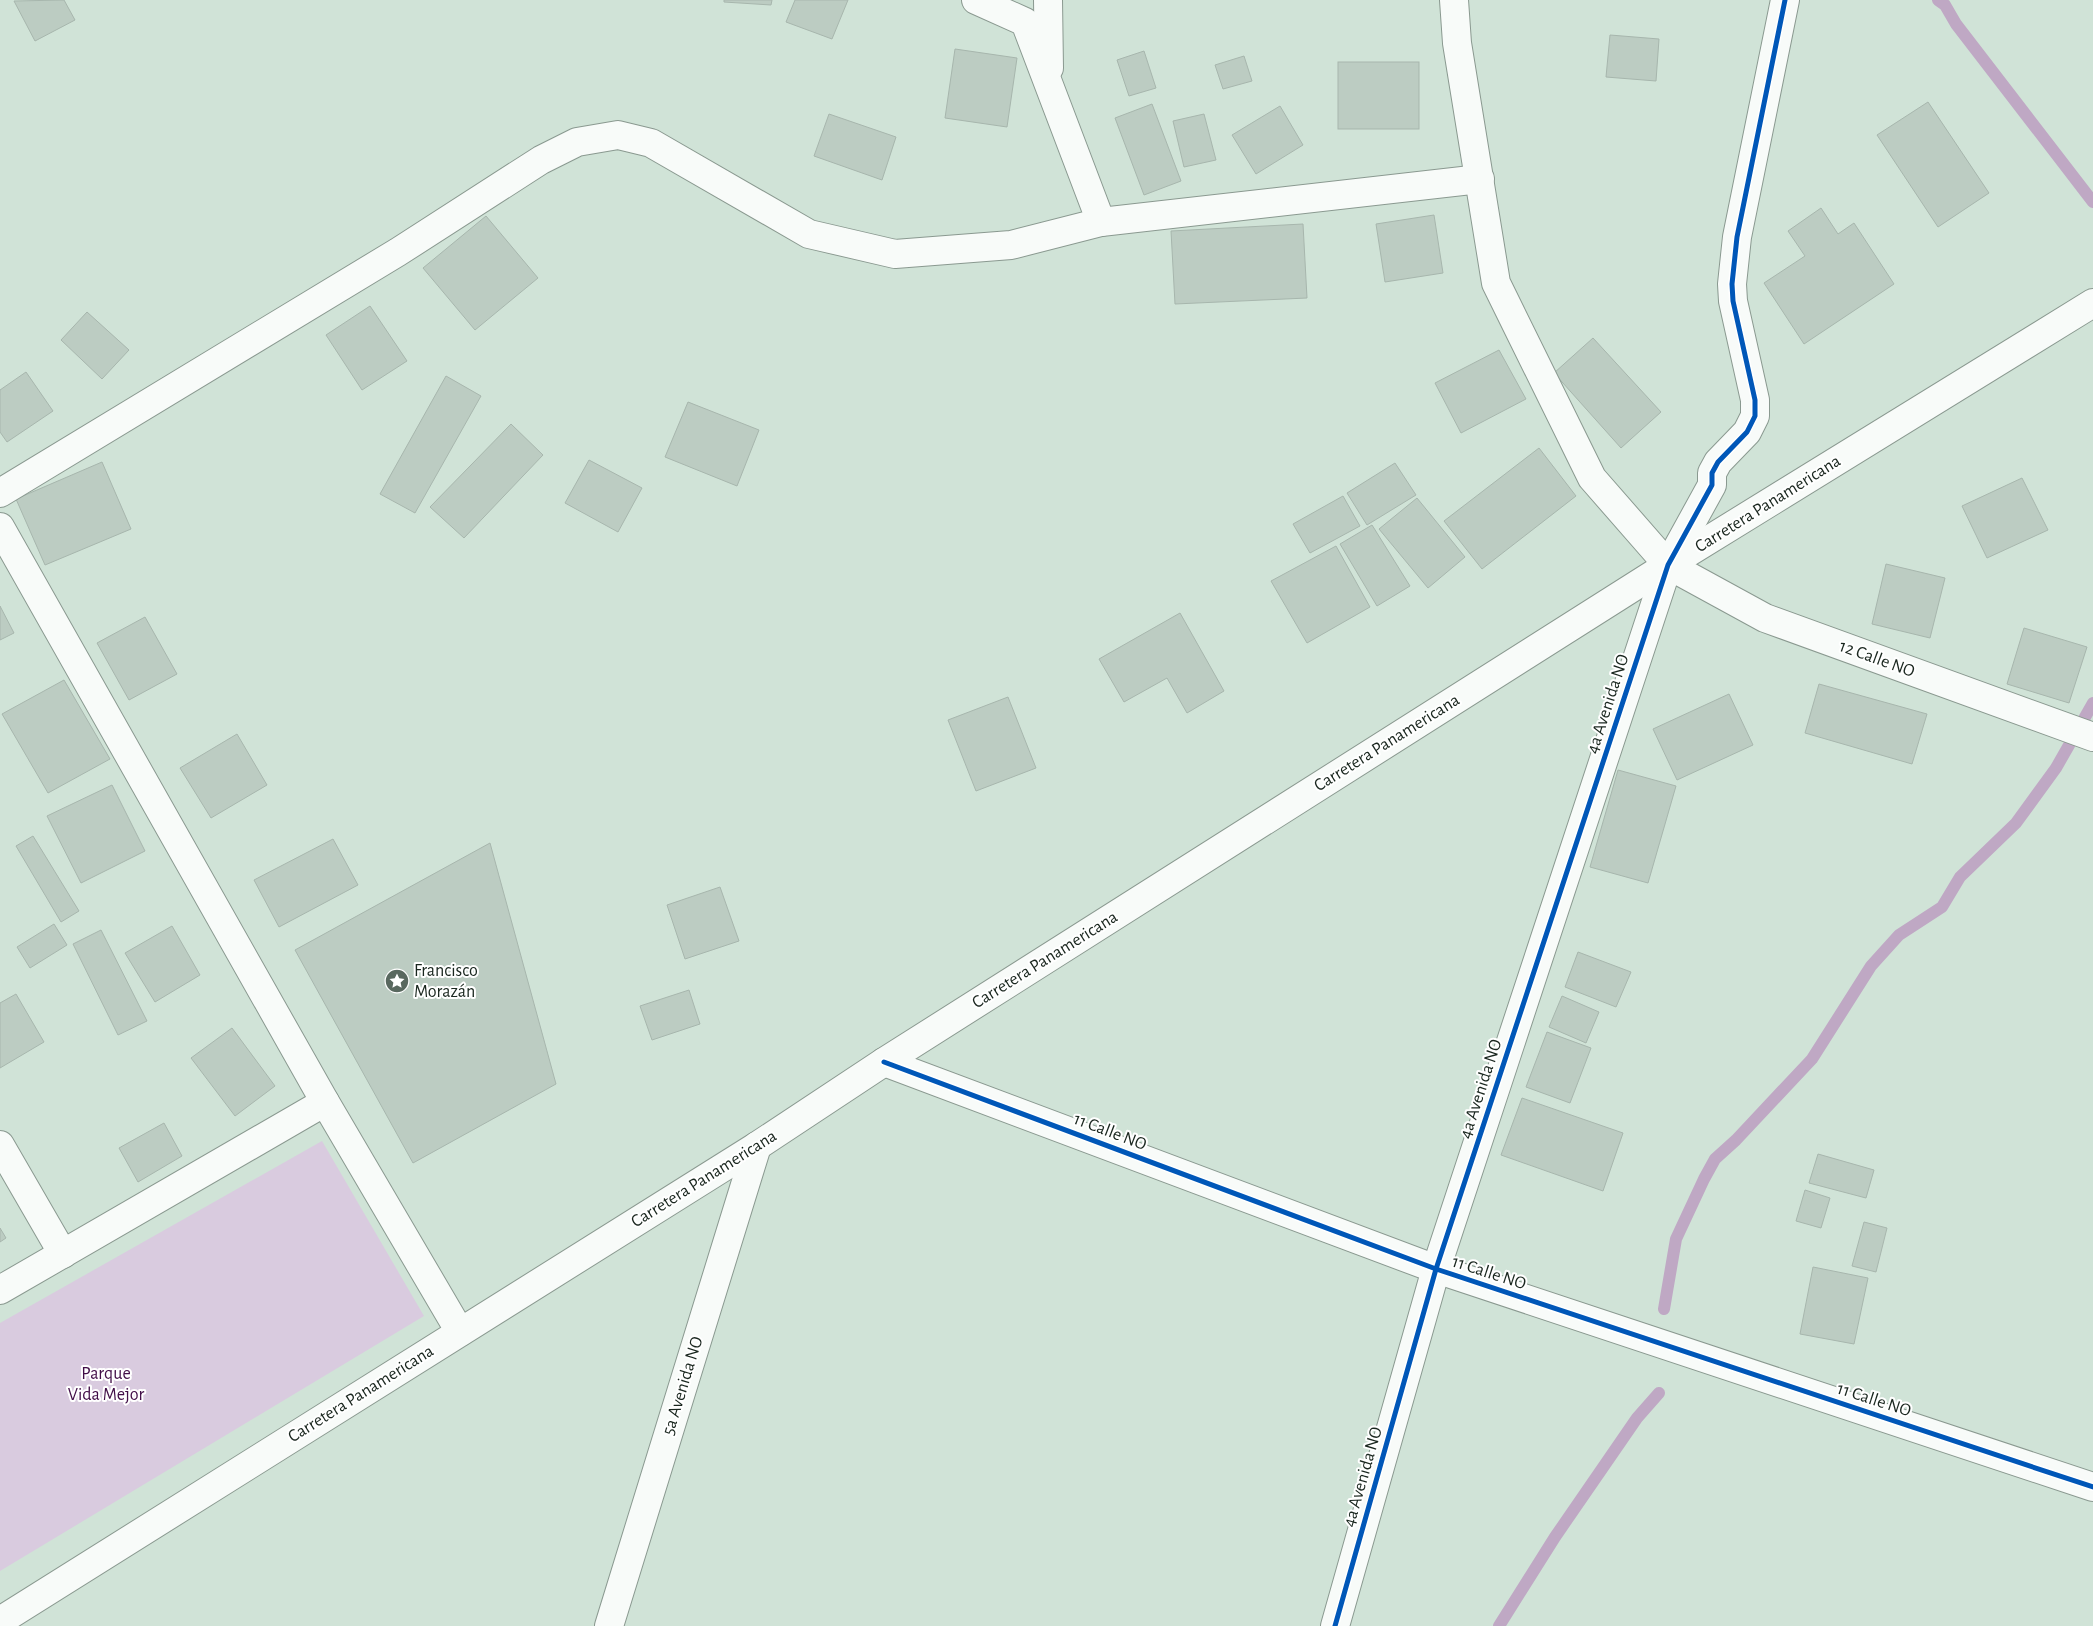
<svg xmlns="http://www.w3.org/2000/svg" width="2093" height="1626" font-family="'Alegreya Sans',sans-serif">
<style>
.green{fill:#d9cbdf}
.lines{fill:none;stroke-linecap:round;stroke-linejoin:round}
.stream{stroke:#bfa8c4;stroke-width:12}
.building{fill:#bcccc2;stroke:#a7b6ad}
.street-casing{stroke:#8a9990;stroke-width:30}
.secondary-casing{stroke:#8a9990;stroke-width:30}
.highway-casing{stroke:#8a9990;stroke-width:30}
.street{stroke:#f8fbf9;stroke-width:28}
.secondary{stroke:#f8fbf9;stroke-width:28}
.highway{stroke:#f8fbf9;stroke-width:28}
.cycleway-casing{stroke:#fff;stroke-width:8}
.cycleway{stroke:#0057b8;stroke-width:5}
.labels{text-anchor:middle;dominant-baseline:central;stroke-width:4;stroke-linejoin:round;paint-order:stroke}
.street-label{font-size:18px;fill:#19261e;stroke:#fff}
.poi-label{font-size:18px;fill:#19261e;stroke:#fff;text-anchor:start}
.park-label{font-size:18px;fill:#410e47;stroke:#fff}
</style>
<rect width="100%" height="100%" fill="#d0e3d7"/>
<polygon class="green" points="322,1141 424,1316 0,1571 0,1323"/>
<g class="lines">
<g class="stream">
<polyline points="1938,0 1945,5 1956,24 2093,202"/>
<polyline points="1664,1309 1676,1239 1704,1179 1715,1159 1736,1140 1812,1059 1871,966 1899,935 1942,907 1960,877 2016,823 2056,768 2093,703"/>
<polyline points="1499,1626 1555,1537 1637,1418 1659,1393"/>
</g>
</g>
<g class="building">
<polygon points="64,0 75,20 35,41 14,1"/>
<polygon points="724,0 772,0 771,5 724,2"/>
<polygon points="795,0 848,0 832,39 786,22"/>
<polygon points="1610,35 1659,39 1656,81 1606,77"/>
<polygon points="955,49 1017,58 1007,127 945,118"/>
<polygon points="1144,51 1156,88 1129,96 1117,60"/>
<polygon points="1244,56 1252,81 1223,89 1215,65"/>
<rect x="1338" y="62" width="81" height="67"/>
<polygon points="1928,102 1989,193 1938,227 1877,135"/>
<polygon points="1152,104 1181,181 1144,195 1115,118"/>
<polygon points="1280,106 1303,145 1256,174 1232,135"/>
<polygon points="829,114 896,137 882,180 814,156"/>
<polygon points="1204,114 1216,160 1184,167 1173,121"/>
<polygon points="1821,208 1838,234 1854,223 1894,284 1804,344 1764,283 1805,256 1788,231"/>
<polygon points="1434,215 1443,273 1385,282 1376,224"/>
<polygon points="486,216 538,278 475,330 423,268"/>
<polygon points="1303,224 1307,298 1175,304 1171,231"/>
<polygon points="370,306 407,361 362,390 326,335"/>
<polygon points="87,312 129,350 102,379 61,340"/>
<polygon points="1593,338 1661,412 1621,448 1554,373"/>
<polygon points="1499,350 1526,399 1461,433 1435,383"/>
<polygon points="26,372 53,411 7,442 0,432 0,390"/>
<polygon points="446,376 481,396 415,513 380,494"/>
<polygon points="688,402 759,430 737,486 665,457"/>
<polygon points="511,424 543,455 464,538 430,507"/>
<polygon points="1539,448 1576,496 1482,569 1444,521"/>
<polygon points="589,460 642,488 618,532 565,503"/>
<polygon points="102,462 131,529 45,565 16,499"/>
<polygon points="1395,463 1416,495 1367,525 1347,493"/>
<polygon points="2022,478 2048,530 1987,558 1962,506"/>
<polygon points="1343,496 1360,526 1310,553 1293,524"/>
<polygon points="1417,498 1465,557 1428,588 1379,529"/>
<polygon points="1372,525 1410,586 1377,606 1340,544"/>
<polygon points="1336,546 1370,607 1307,643 1271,581"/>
<polygon points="1886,564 1945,578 1930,638 1872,624"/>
<polygon points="0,606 14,633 0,640"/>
<polygon points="1180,613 1224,691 1187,713 1167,678 1124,702 1099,659"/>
<polygon points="145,617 177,674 129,700 97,643"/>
<polygon points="2024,628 2087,647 2069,703 2007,684"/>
<polygon points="64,680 110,759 48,793 2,714"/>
<polygon points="1819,684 1927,714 1912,764 1805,733"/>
<polygon points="1729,694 1753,745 1677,780 1653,729"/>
<polygon points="1008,697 1036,768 976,791 948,720"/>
<polygon points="237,734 267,785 211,818 180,768"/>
<polygon points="1618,770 1676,786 1648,883 1590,867"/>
<polygon points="112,785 145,851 81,883 47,816"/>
<polygon points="33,836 79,911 61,922 16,846"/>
<polygon points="333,839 358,885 279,927 254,880"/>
<polygon points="490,843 556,1084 413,1163 295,950"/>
<polygon points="720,887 739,941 685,959 667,905"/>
<polygon points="54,924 67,945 30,968 17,947"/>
<polygon points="172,926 200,975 155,1002 125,953"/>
<polygon points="101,930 147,1021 118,1035 73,944"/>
<polygon points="1578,952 1631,972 1616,1007 1565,987"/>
<polygon points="689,990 700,1024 652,1040 640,1006"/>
<polygon points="16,994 44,1042 0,1068 0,1003"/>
<polygon points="1562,996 1599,1012 1586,1043 1549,1027"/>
<polygon points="232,1028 275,1086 235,1116 191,1058"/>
<polygon points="1547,1032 1591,1048 1570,1103 1526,1087"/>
<polygon points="1522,1098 1623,1133 1603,1191 1501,1155"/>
<polygon points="164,1123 182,1156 138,1182 119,1148"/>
<polygon points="1818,1154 1874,1170 1866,1198 1809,1183"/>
<polygon points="1805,1190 1830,1198 1821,1228 1796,1221"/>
<polygon points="1864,1222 1887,1228 1876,1272 1852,1266"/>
<polygon points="0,1228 6,1238 0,1242"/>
<polygon points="1813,1267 1868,1278 1854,1344 1800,1334"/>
</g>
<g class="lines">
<g class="street-casing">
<g id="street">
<polyline points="976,0 1025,22 1101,222 1480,179"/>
<polyline points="1048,0 1049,68"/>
<polyline points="1454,0 1457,43 1496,283 1592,478 1668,565 1765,618 2093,737"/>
<polyline points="0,493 398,252 541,160 577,142 618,135 651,143 809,234 895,254 1011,245 1101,222"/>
<polyline points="0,527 325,1102 460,1332"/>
<polyline points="884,1062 1436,1269 2093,1487"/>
<polyline points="0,1145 63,1254"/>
<polyline points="0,1290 325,1102"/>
<polyline points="1335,1626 1436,1269 1668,565 1712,485 1712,473 1718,462 1747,432 1755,416 1755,400 1733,301 1732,284 1737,237 1785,0"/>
</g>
</g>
<g class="secondary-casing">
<polyline id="secondary" points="609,1626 757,1146"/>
</g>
<g class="highway-casing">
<polyline id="highway" points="0,1621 757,1146 884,1062 1668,565 2093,303"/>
</g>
<use href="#street" class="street"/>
<use href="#secondary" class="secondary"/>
<use href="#highway" class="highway"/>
<g class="cycleway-casing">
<g id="cycleway">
<polyline points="884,1062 1436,1269 2093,1487"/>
<polyline points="1335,1626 1436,1269 1668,565 1712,485 1712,473 1718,462 1747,432 1755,416 1755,400 1733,301 1732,284 1737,237 1785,0"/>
</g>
</g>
<use href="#cycleway" class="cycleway"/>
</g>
<defs>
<g id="sight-disc" transform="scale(1.25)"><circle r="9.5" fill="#59685f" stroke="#fff"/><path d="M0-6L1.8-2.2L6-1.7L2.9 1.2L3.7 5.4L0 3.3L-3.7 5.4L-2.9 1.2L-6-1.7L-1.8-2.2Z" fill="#fff"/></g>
</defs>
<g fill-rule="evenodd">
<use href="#sight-disc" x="397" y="981"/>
</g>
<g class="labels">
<g class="street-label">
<text transform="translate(1768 504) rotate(-32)">Carretera Panamericana</text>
<text transform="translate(1877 659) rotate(20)">12 Calle NO</text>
<text transform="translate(1608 704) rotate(-72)">4a Avenida NO</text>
<text transform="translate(1387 743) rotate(-32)">Carretera Panamericana</text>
<text transform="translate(1045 960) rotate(-32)">Carretera Panamericana</text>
<text transform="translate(1481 1089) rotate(-72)">4a Avenida NO</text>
<text transform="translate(1110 1132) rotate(21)">11 Calle NO</text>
<text transform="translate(704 1179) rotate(-32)">Carretera Panamericana</text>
<text transform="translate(1489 1273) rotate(18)">11 Calle NO</text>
<text transform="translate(683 1386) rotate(-73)">5a Avenida NO</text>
<text transform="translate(361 1394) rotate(-32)">Carretera Panamericana</text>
<text transform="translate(1874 1400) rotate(18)">11 Calle NO</text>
<text transform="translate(1363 1477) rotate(-74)">4a Avenida NO</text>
</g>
<g class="poi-label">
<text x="414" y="971">Francisco<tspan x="414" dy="21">Morazán</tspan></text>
</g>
<g class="park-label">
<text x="106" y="1374">Parque<tspan x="106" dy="21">Vida Mejor</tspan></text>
</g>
</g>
</svg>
